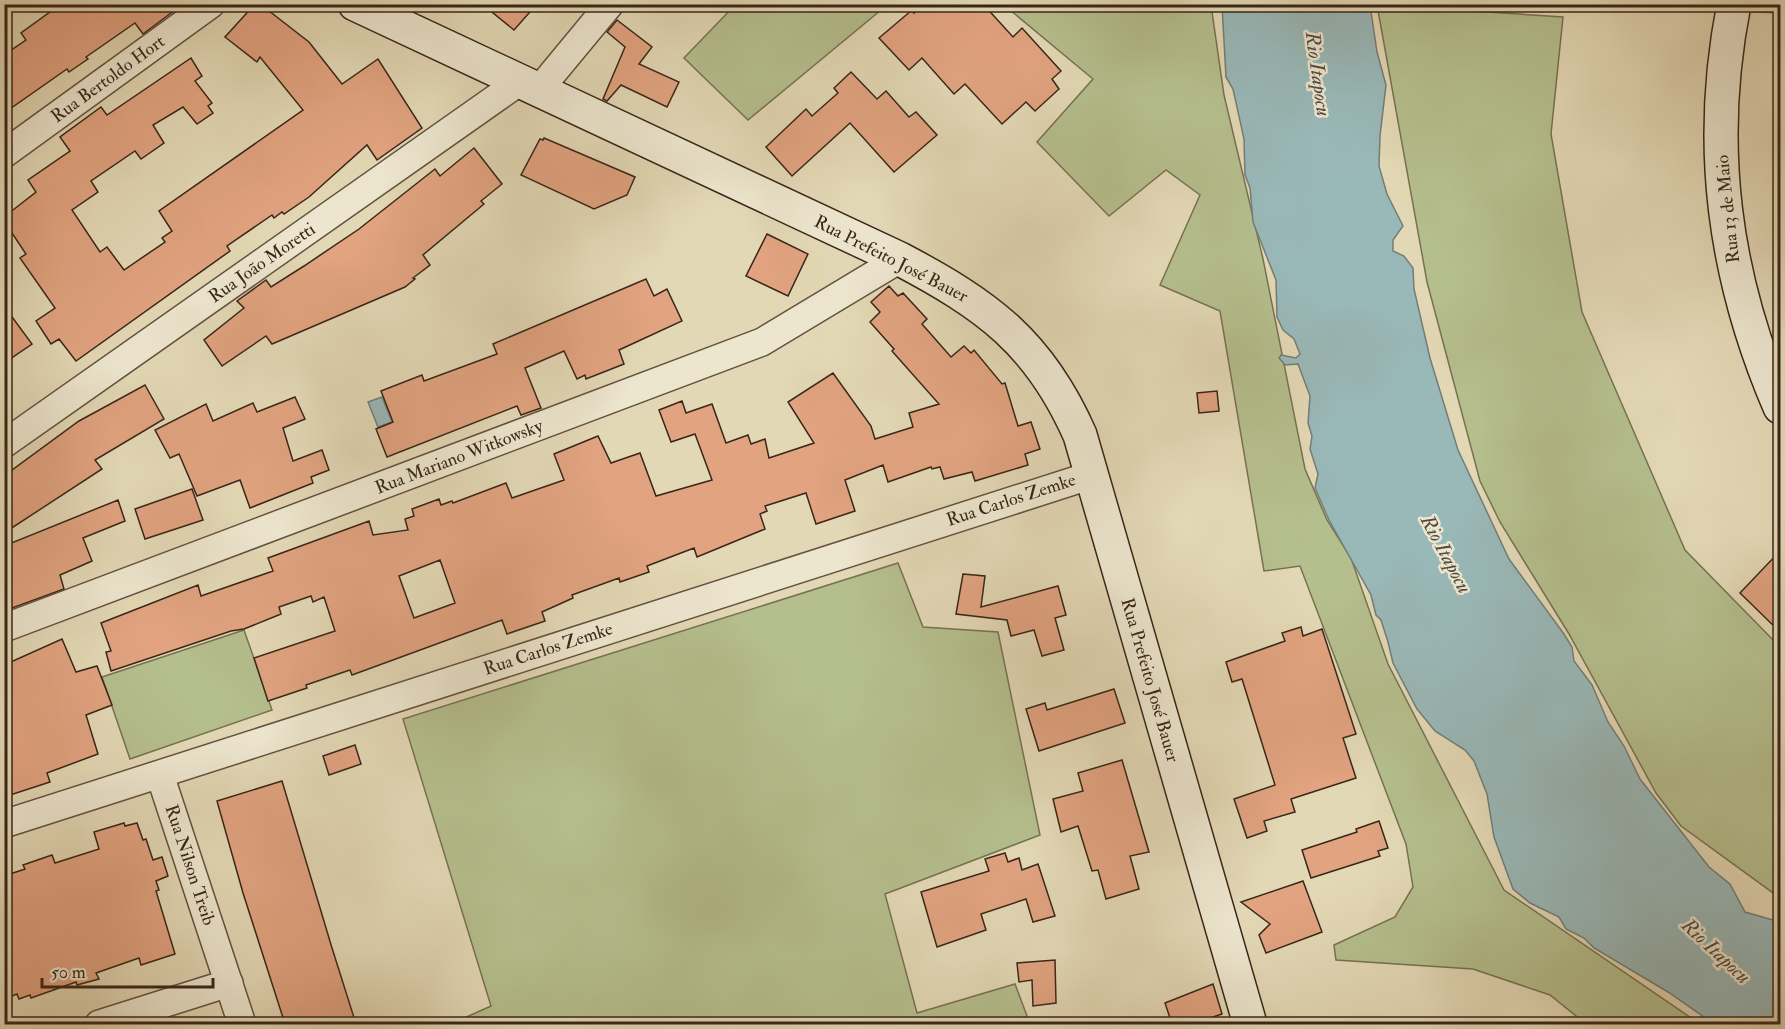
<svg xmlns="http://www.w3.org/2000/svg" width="1785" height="1029" font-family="'IM FELL Double Pica',serif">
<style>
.green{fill:#b5be8d;stroke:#767252;stroke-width:1.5}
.water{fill:#99b8b8;stroke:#727e78;stroke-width:1.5}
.building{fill:#e1a380;stroke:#382618;stroke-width:1.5;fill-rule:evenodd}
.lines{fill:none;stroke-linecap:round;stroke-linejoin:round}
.street-casing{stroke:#63523f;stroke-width:30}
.secondary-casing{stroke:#382618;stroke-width:36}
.street{stroke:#ede6cf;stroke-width:27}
.secondary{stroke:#ede6cf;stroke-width:33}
.labels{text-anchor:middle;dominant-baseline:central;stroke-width:5;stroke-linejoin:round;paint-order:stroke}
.street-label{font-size:18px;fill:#382618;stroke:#ede6cf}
.water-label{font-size:20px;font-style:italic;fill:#504a40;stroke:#ede6cf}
</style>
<rect width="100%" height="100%" fill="#e3d8b5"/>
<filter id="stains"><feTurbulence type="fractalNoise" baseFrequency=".00333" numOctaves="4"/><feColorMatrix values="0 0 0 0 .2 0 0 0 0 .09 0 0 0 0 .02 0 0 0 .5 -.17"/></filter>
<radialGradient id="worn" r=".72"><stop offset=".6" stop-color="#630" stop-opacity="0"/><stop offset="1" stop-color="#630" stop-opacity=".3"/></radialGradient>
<g class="green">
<polygon points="1780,4 1780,13 1603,5"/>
<polygon points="735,5 735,4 887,5 748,120 684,58"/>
<polygon points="1004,5 1211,5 1224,95 1263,259 1305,469 1327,520 1351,558 1388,664 1504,890 1700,1024 1586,1024 1550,995 1473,969 1336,960 1334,945 1395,917 1413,887 1406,844 1300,566 1264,571 1220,311 1160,285 1200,195 1166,170 1109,216 1037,142 1093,79"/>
<polygon points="1377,5 1563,17 1551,134 1582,312 1685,550 1780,647 1780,898 1681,826 1656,793 1569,634 1500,522 1480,481 1427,282"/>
<polygon points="898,563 923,627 998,632 1040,835 885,894 917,1013 1015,984 1030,1024 451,1024 491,1006 403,719"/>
<polygon points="244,630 272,710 130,759 102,677"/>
</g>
<g class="water">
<polygon points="1222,5 1370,5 1377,52 1386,85 1380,136 1379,166 1387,194 1403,226 1393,240 1393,251 1404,256 1413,268 1414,289 1430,358 1458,450 1509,559 1564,634 1572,647 1574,661 1592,685 1608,722 1624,746 1640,779 1709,867 1730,884 1745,912 1780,922 1780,1024 1714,1024 1668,992 1594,948 1584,938 1566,929 1559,917 1530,903 1513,889 1494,837 1487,794 1474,761 1465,750 1435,731 1417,709 1393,663 1388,642 1381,620 1376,615 1371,595 1329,520 1315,488 1318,474 1310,449 1312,436 1308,423 1310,396 1298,364 1285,365 1279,358 1281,355 1296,358 1300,354 1294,339 1283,330 1277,317 1276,280 1253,222 1250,188 1245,175 1244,139 1233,89 1226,77"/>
<polygon points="382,397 392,422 378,427 368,402"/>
</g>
<g class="building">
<polygon points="61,4 183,4 143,34 135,23 86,57 88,59 69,72 67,69 4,113 4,55 26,40 21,33"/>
<polygon points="255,4 260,4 309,42 342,84 378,59 422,128 377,160 367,145 309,197 284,214 282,212 274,218 272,215 227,246 230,251 76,361 59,339 51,344 36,321 55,308 20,258 26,254 4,221 4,217 36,192 28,180 70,151 60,137 101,107 107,115 191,58 202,76 195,81 212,103 208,106 213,113 197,124 183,107 153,125 164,143 141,159 135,151 91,181 98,192 72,210 100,252 107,247 124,270 165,242 162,238 172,231 159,211 303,110 260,57 257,62 225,37"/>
<polygon points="482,4 537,4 514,30"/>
<polygon points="923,4 983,4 1013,37 1022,28 1061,71 1052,79 1059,89 1035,111 1026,102 1002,124 965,84 954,94 922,58 909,70 879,38 912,10 914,13"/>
<polygon points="617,20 652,47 639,64 679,82 667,107 621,85 607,101 603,99 625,47 607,32"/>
<polygon points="851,72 877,99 886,91 909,117 916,112 937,135 894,172 850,123 792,176 766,147 806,109 812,116 838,93 834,88"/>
<polygon points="544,138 635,177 627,195 594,209 521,175 540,139 543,140"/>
<polygon points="474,148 502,184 481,201 484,204 423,255 430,265 413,278 415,279 405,287 272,344 266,336 222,366 204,340 244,308 237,301 266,280 271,287 304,266 359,229 435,169 440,176"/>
<polygon points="767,234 808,254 788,296 746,276"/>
<polygon points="646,279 654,296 667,289 682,321 619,350 624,364 586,379 585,375 577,379 564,351 525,368 541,408 521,415 517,406 387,457 376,429 393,422 381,391 422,375 424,381 497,354 493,344"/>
<path d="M889 286 898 296 903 293 927 319 922 324 951 357 964 346 971 353 974 350 1002 384 1005 383 1018 426 1031 422 1040 449 1025 454 1028 465 975 481 972 472 944 479 940 467 932 469 931 467 888 482 883 465 845 480 855 511 816 524 806 493 765 506 767 511 760 514 765 529 697 557 694 548 647 566 649 572 620 582 619 578 572 595 573 598 542 612 545 621 507 634 502 620 352 675 350 670 306 685 307 688 268 701 254 658 335 631 324 597 313 602 311 596 279 607 281 614 244 629 231 631 111 671 106 652 111 651 101 623 198 585 201 596 273 571 268 558 369 521 373 535 408 530 405 519 414 516 412 509 439 499 441 505 452 501 453 503 506 483 512 498 564 480 554 454 598 436 611 463 640 453 656 496 712 480 695 434 671 442 659 410 682 401 686 413 712 404 726 443 748 435 751 444 765 439 769 458 814 443 788 402 833 373 871 426 875 439 913 427 909 413 939 404 892 351 894 349 870 322 880 312 871 302ZM440 560 455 603 414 618 399 576Z"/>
<polygon points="4,306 32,344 4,363"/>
<polygon points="145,385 164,419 95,460 102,469 4,533 4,476 79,421"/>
<polygon points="1217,391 1219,411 1199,413 1197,393"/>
<polygon points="295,397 305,419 283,428 293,461 322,450 329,470 311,477 313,483 250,508 240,480 197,496 179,454 170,458 155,430 206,404 213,421 253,403 257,412"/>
<polygon points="192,489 203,520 145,539 135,509"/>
<polygon points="118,500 125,521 83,538 92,561 60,575 64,589 4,611 4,546"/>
<polygon points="1780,551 1780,632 1740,593"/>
<polygon points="963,574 985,576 981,607 1058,586 1066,615 1055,618 1064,650 1042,656 1034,630 1011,636 1007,620 956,614"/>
<polygon points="1301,627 1303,636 1322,629 1356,734 1343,738 1356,778 1291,799 1295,812 1264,821 1267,831 1247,838 1234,799 1275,785 1242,679 1232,682 1226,662 1285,641 1282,633"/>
<polygon points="62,639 76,672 97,666 112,705 86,715 98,754 47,773 50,782 4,797 4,665"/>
<polygon points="1114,689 1125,723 1039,751 1026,709 1045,703 1047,710"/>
<polygon points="355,745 361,764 329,775 323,756"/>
<polygon points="1122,760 1149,852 1130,856 1139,889 1106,899 1098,870 1092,871 1078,826 1061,832 1053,799 1083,791 1078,773"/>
<polygon points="282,781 332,948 356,1024 285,1024 243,893 217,801"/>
<polygon points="1379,821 1388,848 1378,851 1380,856 1311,878 1302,850 1357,832 1356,829"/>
<polygon points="124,823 125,826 137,823 143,840 146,839 153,860 162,857 168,876 156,881 159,890 156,891 175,954 141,965 139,958 96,973 99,979 77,985 76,982 31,998 30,995 19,999 17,994 4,999 4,876 25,869 23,865 52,855 55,863 99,849 94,832"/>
<polygon points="1005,853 1008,862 1019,858 1022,870 1038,864 1055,916 1033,922 1026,899 981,914 986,930 937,947 921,892 989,871 985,859"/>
<polygon points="1303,881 1322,932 1266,953 1259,935 1270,924 1241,902"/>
<polygon points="1055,960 1056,1003 1033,1006 1032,980 1019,982 1017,963"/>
<polygon points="1213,984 1222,1014 1213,1017 1215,1024 1172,1024 1165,1003"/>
</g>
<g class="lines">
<g class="street-casing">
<g id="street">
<polyline points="538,91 610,4"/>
<polyline points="4,154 211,4"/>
<polyline points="4,444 519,82"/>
<polyline points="4,628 762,342 900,259"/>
<polyline points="160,775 242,1024"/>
<polyline points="4,824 1092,475"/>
<polyline points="99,1024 229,983"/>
</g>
</g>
<g class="secondary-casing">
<g id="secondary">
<path d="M355 4 900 259C987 305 1039 342 1080 435L1250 1024"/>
<path d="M1734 4C1706 145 1724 277 1780 407"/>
</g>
</g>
<use href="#street" class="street"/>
<use href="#secondary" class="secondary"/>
</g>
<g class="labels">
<g class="street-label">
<text transform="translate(108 79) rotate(-36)">Rua Bertoldo Hort</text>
<text transform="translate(1728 209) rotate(-96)">Rua 13 de Maio</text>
<text transform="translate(891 259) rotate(27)">Rua Prefeito José Bauer</text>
<text transform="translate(262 263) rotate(-35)">Rua João Moretti</text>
<text transform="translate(459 457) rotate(-21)">Rua Mariano Witkowsky</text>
<text transform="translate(1011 500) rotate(-18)">Rua Carlos Zemke</text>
<text transform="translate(548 649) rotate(-18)">Rua Carlos Zemke</text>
<text transform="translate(1150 680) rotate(74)">Rua Prefeito José Bauer</text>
<text transform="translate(190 865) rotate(72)">Rua Nilson Treib</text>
</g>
<g class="water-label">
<text transform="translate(1318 74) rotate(82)">Rio Itapocu</text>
<text transform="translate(1446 554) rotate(62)">Rio Itapocu</text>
<text transform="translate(1716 951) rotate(43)">Rio Itapocu</text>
</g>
</g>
<rect width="1785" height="1029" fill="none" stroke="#e3d8b5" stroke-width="24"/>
<rect x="6" y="6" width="1773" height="1017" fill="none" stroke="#382618" stroke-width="3"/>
<rect x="12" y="12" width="1761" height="1005" fill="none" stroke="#382618" stroke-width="1.5"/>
<path d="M42 978v9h171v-9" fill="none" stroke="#382618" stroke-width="3"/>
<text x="51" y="978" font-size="18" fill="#382618" stroke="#ede6cf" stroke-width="4.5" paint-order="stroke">50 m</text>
<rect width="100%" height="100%" filter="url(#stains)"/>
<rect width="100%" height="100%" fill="url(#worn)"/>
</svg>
